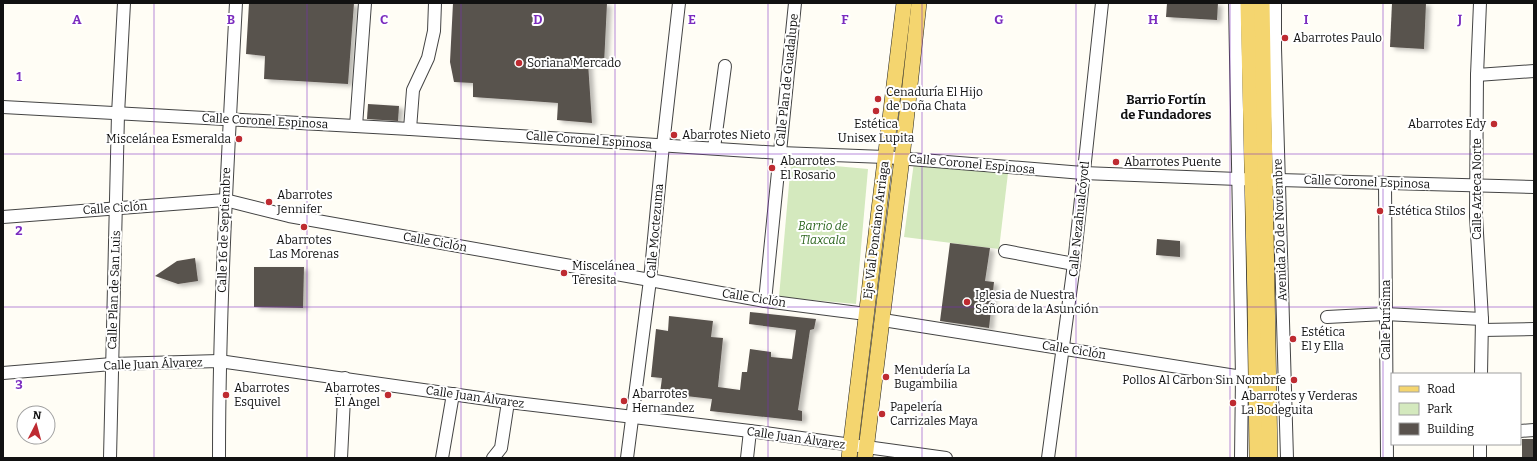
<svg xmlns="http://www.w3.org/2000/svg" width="1537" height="461" font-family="Bitter,serif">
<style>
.green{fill:#d4e9be}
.building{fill:#59524d;filter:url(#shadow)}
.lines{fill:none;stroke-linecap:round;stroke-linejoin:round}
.minor-casing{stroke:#444;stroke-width:14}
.major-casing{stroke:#222;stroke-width:16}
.minor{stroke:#fff;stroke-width:12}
.major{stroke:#f4d56f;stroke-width:15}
.grid{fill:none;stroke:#7b2cbf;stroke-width:1;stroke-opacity:0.55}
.poi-dot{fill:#be2b31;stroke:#fff;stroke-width:1.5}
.labels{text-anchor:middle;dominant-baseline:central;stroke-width:4;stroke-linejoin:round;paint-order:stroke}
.poi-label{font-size:12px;fill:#111;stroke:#fff;text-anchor:start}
.street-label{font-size:12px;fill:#111;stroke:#fff}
.park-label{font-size:12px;font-style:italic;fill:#2f6821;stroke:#fff}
.neighbourhood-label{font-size:13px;font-weight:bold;fill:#111;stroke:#fff}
.grid-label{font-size:13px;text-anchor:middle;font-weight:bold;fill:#7b2cbf;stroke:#fff;stroke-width:4;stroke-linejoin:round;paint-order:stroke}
</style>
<defs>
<filter id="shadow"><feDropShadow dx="4.5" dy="2.5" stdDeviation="2" flood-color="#0004"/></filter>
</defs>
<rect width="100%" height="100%" fill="#fffdf5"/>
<g class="green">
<polygon points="791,162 868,169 856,304 779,297"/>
<polygon points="914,162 1008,173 999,249 904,237"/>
</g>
<g class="building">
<polygon points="249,3 354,3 348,84 264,79 265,56 246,54"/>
<polygon points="453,3 607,3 604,64 588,63 592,123 557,120 558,103 473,97 473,83 454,82 450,62"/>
<polygon points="1167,3 1218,3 1217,20 1166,17"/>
<polygon points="1392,3 1426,3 1424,49 1390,47"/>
<polygon points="368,104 399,106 398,121 367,119"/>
<polygon points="1157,239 1180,241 1180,257 1156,255"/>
<polygon points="950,243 990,248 985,281 994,282 989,328 940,321"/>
<polygon points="195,258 198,281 178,284 155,276 177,261"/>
<polygon points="254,267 304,267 303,308 254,307"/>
<polygon points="750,312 816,319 814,329 810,330 798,410 802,411 802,421 710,411 712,399 660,393 662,378 651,377 656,329 668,331 669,316 713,321 711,337 723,338 718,387 740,390 742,372 747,372 750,349 771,352 771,357 792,359 796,330 749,324"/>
<rect x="1522" y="439" width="12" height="19"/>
</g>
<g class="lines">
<g class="minor-casing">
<g id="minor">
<polyline points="1235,3 1242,377 1241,458"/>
<polyline points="1275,3 1275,48 1287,458"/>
<polyline points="1480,3 1477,75 1476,216 1482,319 1481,374"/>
<polyline points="1477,75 1534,71"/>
<polyline points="3,107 410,129 780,153 885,157 1083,173 1238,179 1534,187"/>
<polyline points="356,126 365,3"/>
<polyline points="410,129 413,90 428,58 434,31 435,3"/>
<polyline points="714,148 725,66"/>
<polyline points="1385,183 1387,458"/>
<polyline points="3,217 225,200 289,216 650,280 765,301 866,314"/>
<polyline points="1005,251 1074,264"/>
<polyline points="765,301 795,3"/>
<polyline points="1327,317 1385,314 1482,319"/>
<polyline points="883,320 1242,377"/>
<polyline points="1482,330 1534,329"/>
<polyline points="3,373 112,364 219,361 508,402 750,431 946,458"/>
<polyline points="1520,431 1534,430"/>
<polyline points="1480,444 1480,458"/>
<polyline points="110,458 118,114 124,3"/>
<path d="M219 458C219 306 228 155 236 3"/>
<polyline points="341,458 345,378"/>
<polyline points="442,458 453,394"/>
<polyline points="493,458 501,448 508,402"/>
<polyline points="627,458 650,280 663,145 679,3"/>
<polyline points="747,458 750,431"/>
<polyline points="1048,458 1074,264 1102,3"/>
</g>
</g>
<g class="major-casing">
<g id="major">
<polyline points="1248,3 1255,300 1257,458"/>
<polyline points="1262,3 1270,458"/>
<polyline points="849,458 904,3"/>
<polyline points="865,458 902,158 919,3"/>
</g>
</g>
<use href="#minor" class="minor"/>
<use href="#major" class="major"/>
</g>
<path class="grid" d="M154 3V458M307 3V458M461 3V458M615 3V458M768 3V458M922 3V458M1076 3V458M1230 3V458M1383 3V458M3 154H1534M3 307H1534"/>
<g class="poi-dot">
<circle cx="1285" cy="38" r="4"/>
<circle cx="519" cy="63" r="4"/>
<circle cx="878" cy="99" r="4"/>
<circle cx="876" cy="111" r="4"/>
<circle cx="1494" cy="124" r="4"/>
<circle cx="674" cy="135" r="4"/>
<circle cx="239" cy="139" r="4"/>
<circle cx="1116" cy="162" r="4"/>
<circle cx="772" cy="168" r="4"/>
<circle cx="269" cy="202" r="4"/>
<circle cx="1380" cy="211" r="4"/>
<circle cx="304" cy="227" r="4"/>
<circle cx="564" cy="273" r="4"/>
<circle cx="967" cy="302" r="4"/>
<circle cx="1293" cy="339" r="4"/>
<circle cx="886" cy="377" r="4"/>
<circle cx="1294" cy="380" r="4"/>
<circle cx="226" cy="395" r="4"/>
<circle cx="388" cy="395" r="4"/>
<circle cx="624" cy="401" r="4"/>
<circle cx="1233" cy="403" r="4"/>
<circle cx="882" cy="414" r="4"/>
</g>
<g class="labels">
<g class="poi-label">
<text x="1293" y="38">Abarrotes Paulo</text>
<text x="527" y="63">Soriana Mercado</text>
<text x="886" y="92">Cenaduría El Hijo<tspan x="886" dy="14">de Doña Chata</tspan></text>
<text x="876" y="124" text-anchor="middle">Estética<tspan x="876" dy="14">Unisex Lupita</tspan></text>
<text x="1486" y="124" text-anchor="end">Abarrotes Edy</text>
<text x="682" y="135">Abarrotes Nieto</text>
<text x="231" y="139" text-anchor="end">Miscelánea Esmeralda</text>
<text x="780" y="161">Abarrotes<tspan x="780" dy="14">El Rosario</tspan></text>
<text x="1124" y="162">Abarrotes Puente</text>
<text x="277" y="195">Abarrotes<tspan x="277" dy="14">Jennifer</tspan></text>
<text x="1388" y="211">Estética Stilos</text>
<text x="304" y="240" text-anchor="middle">Abarrotes<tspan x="304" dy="14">Las Morenas</tspan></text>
<text x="572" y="266">Miscelánea<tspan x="572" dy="14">Teresita</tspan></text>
<text x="975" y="295">Iglesia de Nuestra<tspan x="975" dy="14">Señora de la Asunción</tspan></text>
<text x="1301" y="332">Estética<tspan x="1301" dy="14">El y Ella</tspan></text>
<text x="894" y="370">Menudería La<tspan x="894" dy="14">Bugambilia</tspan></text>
<text x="1286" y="380" text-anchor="end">Pollos Al Carbon Sin Nombrfe</text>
<text x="234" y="388">Abarrotes<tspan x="234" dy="14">Esquivel</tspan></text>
<text x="380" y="388" text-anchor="end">Abarrotes<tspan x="380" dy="14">El Angel</tspan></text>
<text x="632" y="394">Abarrotes<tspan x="632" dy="14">Hernandez</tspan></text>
<text x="1241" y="396">Abarrotes y Verderas<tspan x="1241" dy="14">La Bodeguita</tspan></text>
<text x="890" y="407">Papelería<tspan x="890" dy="14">Carrizales Maya</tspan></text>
</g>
<g class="street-label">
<text transform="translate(787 80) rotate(-84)">Calle Plan de Guadalupe</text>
<text transform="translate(265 121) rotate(3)">Calle Coronel Espinosa</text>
<text transform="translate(589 140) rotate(4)">Calle Coronel Espinosa</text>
<text transform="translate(972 164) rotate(5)">Calle Coronel Espinosa</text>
<text transform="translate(1367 182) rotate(2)">Calle Coronel Espinosa</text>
<text transform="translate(1477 189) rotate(-90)">Calle Azteca Norte</text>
<text transform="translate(115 208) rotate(-4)">Calle Ciclón</text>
<text transform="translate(1079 219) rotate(-84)">Calle Nezahualcóyotl</text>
<text transform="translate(224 230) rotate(-88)">Calle 16 de Septiembre</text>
<text transform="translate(876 230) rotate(-83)">Eje Vial Ponciano Arriaga</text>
<text transform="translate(1280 230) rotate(-92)">Avenida 20 de Noviembre</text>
<text transform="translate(655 231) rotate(-85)">Calle Moctezuma</text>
<text transform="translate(435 242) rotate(10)">Calle Ciclón</text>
<text transform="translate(114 290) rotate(-88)">Calle Plan de San Luis</text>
<text transform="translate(754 298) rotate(9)">Calle Ciclón</text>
<text transform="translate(1386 320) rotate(-90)">Calle Purísima</text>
<text transform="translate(1074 350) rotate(9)">Calle Ciclón</text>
<text transform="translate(153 364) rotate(-2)">Calle Juan Álvarez</text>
<text transform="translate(475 397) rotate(8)">Calle Juan Álvarez</text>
<text transform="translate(796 438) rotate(8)">Calle Juan Álvarez</text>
</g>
<g class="park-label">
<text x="823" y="226">Barrio de<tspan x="823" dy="14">Tlaxcala</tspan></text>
</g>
<g class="neighbourhood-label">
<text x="1166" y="99">Barrio Fortín<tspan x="1166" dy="15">de Fundadores</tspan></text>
</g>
</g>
<g class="grid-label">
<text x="77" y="24">A</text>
<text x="231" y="24">B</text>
<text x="384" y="24">C</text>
<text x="538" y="24">D</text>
<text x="692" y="24">E</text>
<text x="845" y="24">F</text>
<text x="999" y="24">G</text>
<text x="1153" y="24">H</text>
<text x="1306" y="24">I</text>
<text x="1460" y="24">J</text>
<text x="19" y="81">1</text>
<text x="19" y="235">2</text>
<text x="19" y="389">3</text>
</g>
<rect width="1537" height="461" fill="none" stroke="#111111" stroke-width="8"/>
<rect x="1391" y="373" width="130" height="72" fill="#ffffff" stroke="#a0a0a0"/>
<rect x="1399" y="386" width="20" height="6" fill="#f4d56f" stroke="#a0a0a0"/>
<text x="1427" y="393" font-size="12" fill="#111111">Road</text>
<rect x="1399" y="403" width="20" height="12" fill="#d4e9be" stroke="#a0a0a0"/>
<text x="1427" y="413" font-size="12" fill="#111111">Park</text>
<rect x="1399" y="423" width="20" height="12" fill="#59524d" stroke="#a0a0a0"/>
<text x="1427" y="433" font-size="12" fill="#111111">Building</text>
<g transform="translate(36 425) rotate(6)"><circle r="19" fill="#ffffff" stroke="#a0a0a0"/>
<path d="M0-3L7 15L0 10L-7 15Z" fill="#be2b31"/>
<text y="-6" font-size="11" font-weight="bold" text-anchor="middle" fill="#111111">N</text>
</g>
</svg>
